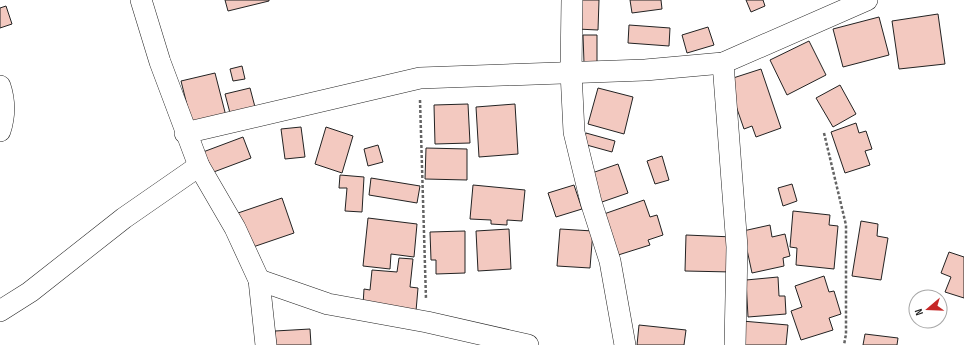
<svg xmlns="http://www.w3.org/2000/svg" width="964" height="345" font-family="'Sofia Sans Condensed',sans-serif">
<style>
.building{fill:#f3c9c0;stroke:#222}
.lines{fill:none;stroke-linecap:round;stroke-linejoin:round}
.street-casing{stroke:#222;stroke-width:22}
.path{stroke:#646464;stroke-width:2.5;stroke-dasharray:3 2;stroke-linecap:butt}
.street{stroke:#fff;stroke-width:21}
</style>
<rect width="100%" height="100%" fill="#fff"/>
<g class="building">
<polygon points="225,0 269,0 269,1 228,11"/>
<polygon points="578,0 599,0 598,30 577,29"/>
<polygon points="630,0 661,0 662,9 632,13"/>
<polygon points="746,0 763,0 765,6 751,12"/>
<polygon points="6,6 12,24 0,28 0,8"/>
<polygon points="938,14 945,64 899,69 892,21"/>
<polygon points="879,17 889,55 843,67 833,29"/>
<polygon points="629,25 670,28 669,46 628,43"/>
<polygon points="708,27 714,45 687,53 682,35"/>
<polygon points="583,35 597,35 597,63 584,63"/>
<polygon points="809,41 826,75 787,95 770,60"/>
<polygon points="242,66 245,79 233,81 230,69"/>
<polygon points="761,69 781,128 756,137 752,126 744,129 727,80"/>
<polygon points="215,73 226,116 192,125 181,81"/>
<polygon points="840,85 856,114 833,127 816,98"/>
<polygon points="250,88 255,107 230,113 225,94"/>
<polygon points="598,88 633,97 624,134 588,124"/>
<polygon points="468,104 470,143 435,144 434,105"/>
<polygon points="515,104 518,154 479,157 476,107"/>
<polygon points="856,123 859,133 866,131 872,149 865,151 870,165 845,173 831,132"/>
<polygon points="301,127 305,157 285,159 281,129"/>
<polygon points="326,127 353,136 342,173 315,164"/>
<polygon points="586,133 615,141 612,152 583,144"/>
<polygon points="243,137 251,158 211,173 203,152"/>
<polygon points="378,145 383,162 368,166 364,149"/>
<polygon points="426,148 467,149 467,180 425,179"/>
<polygon points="662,156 669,180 655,184 647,161"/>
<polygon points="618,164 628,193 599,203 589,174"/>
<polygon points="340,175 364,177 362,212 345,211 347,188 339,188"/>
<polygon points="371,178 420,186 417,203 369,195"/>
<polygon points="792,184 797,201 783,206 778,188"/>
<polygon points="473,185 525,190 522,221 507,220 507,225 491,224 491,220 470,219"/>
<polygon points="574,185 582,209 556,217 548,193"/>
<polygon points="282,198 294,233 250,248 238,213"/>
<polygon points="644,200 650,217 657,215 663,235 648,240 650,245 615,256 601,215"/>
<polygon points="793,211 830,215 829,225 838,226 834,269 796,265 797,248 790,247"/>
<polygon points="368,218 417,224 414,257 391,254 390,269 363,266"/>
<polygon points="861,221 878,224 877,236 888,238 881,280 852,276"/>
<polygon points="770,225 772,237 785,234 790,256 783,258 784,266 752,273 743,231"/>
<polygon points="509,229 511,269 478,271 476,231"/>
<polygon points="560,229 593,231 590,268 557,266"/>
<polygon points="465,231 465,273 436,274 436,260 431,260 430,232"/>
<polygon points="686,235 733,237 732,272 685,271"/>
<polygon points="949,252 964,257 964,298 945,292 951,277 941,273"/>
<polygon points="399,258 413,259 410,287 418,288 416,311 363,305 364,289 370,290 372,270 397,272"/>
<polygon points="824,276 829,292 834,291 841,314 829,318 833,330 801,340 791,311 802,307 795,286"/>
<polygon points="778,277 779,296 785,296 786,314 748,317 746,280"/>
<polygon points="742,321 788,325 786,345 740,345"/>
<polygon points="639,325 686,330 684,345 637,345"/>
<polygon points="310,329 311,345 276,345 275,331"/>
<polygon points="865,334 898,338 897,345 863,345"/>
</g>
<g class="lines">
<g class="street-casing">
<g id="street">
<polyline points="141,0 160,62 199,166 235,228 259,280 266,345"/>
<polyline points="572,0 571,72 574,132 591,202 610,261 625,345"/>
<polyline points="723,63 737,247 735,345"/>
<path d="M0 86C5 101 5 116 0 131"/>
<polyline points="185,133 420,78 645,70 723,63 867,0"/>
<polyline points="259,280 328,304 427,322 528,345"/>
<polyline points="0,311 30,292 124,218 199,166"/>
</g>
</g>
<g class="path">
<polyline points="420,100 426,299"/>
<polyline points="824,133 846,225 846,334 844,345"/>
</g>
<use href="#street" class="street"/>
</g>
<g transform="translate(928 309) rotate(251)"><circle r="19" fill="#ffffff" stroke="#a7a7a7"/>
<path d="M0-3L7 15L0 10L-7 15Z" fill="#c62828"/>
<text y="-6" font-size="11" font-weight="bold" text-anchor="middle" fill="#222222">N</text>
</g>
</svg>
